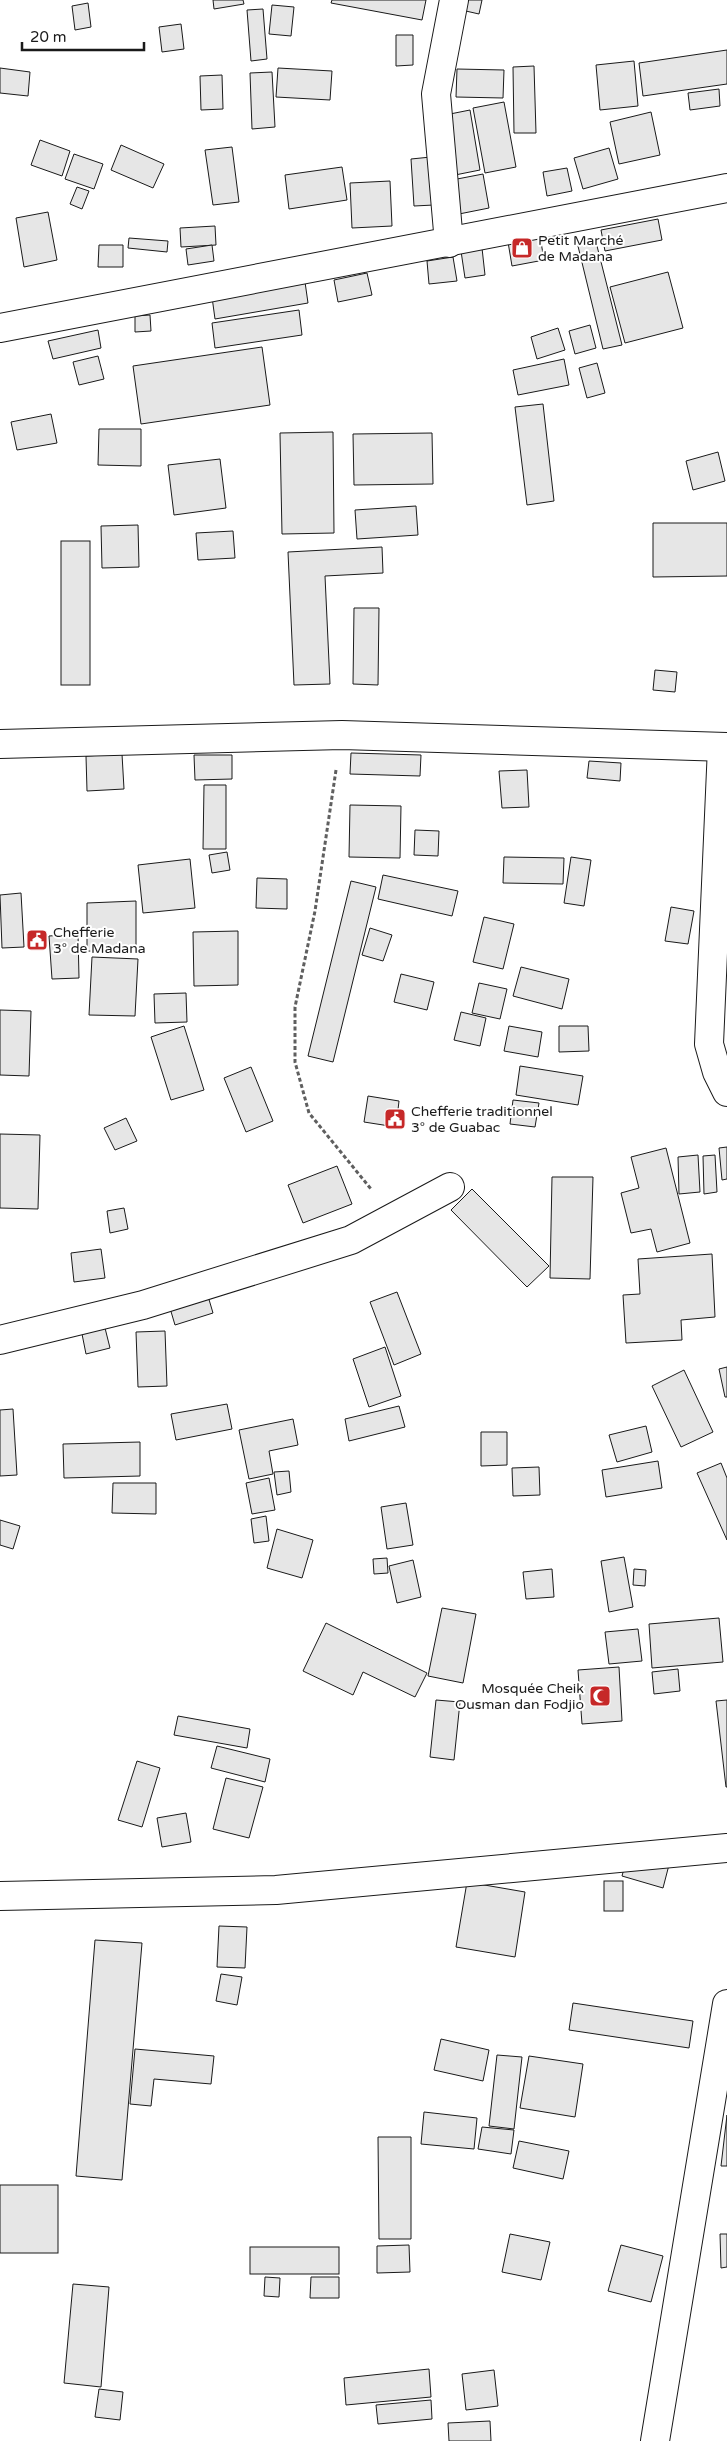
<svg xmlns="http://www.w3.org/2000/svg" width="727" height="2441" font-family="'Varela Round',sans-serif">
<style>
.building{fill:#e6e6e6;stroke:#1a1a1a}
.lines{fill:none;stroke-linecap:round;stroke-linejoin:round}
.street-casing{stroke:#1a1a1a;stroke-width:30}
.path{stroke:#5f5f5f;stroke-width:3;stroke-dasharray:4 2.5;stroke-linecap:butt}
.street{stroke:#fff;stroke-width:28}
.labels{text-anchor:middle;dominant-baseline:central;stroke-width:4;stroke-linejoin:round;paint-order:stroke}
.poi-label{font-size:14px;fill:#1a1a1a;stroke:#fff;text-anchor:start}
</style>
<rect width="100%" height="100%" fill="#fff"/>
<g class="building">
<polygon points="213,0 243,0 244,4 214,9"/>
<polygon points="332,0 426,0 422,20 331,3"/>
<polygon points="459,0 482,0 479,14 457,9"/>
<polygon points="88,3 91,27 75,30 72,6"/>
<polygon points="272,5 294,7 291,36 269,34"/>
<polygon points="263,9 267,59 251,61 247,10"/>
<polygon points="181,24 184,49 162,52 159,27"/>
<polygon points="396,35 413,35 413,65 396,66"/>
<polygon points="727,50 727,84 643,96 639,63"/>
<polygon points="634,61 638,106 600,110 596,65"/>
<polygon points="534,66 536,133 514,133 513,67"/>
<polygon points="0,68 30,72 28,96 0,93"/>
<polygon points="278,68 332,71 330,100 276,97"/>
<polygon points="457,69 504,70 503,98 456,97"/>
<polygon points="272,72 275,127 252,129 250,73"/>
<polygon points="222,75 223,109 201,110 200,76"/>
<polygon points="719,89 720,106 690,110 688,93"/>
<polygon points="504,102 516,167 485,173 473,108"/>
<polygon points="470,110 480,170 455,175 445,115"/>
<polygon points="651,112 660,155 619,164 610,122"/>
<polygon points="40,140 70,151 62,176 31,165"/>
<polygon points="121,145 164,164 153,188 111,170"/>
<polygon points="232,147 239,202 213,205 205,150"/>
<polygon points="609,148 618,179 583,189 574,158"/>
<polygon points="74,154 103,164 94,189 65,179"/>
<polygon points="431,157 434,205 414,206 411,159"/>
<polygon points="342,167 347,200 289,209 285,175"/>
<polygon points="567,168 572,191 547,196 543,172"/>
<polygon points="483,174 489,208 459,214 452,180"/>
<polygon points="390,181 392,226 352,228 350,183"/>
<polygon points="77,187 89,191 82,209 70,204"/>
<polygon points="48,212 57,260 24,267 16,218"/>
<polygon points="658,219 662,240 605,251 601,230"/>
<polygon points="215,226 216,245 181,247 180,228"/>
<polygon points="540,236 544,260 512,266 508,242"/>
<polygon points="129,238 168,241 167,252 128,248"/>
<polygon points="595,238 622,345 603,349 577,242"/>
<polygon points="99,245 123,245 123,267 98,267"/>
<polygon points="212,245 214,261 188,265 186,249"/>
<polygon points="482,248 485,275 465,278 461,251"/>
<polygon points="453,257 457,281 429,284 427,261"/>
<polygon points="668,272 683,328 625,343 610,287"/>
<polygon points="367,273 372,295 338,302 334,280"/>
<polygon points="305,282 308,303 215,319 212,297"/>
<polygon points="299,310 302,335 215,348 212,323"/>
<polygon points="150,315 151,331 135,332 135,316"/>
<polygon points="590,325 596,348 575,354 569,331"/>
<polygon points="558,328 565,350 537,359 531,337"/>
<polygon points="98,330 101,348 53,359 48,341"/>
<polygon points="262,347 270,405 141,424 133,366"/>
<polygon points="98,356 104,379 79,385 73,362"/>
<polygon points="564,359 569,385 518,395 513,370"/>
<polygon points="597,363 605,393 587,398 579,368"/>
<polygon points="543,404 554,501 527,505 515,407"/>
<polygon points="51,414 57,443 17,450 11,422"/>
<polygon points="99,429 141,429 141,466 98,465"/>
<polygon points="333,432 334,533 282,534 280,433"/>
<polygon points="432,433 433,484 354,485 353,434"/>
<polygon points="718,452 725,481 693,490 686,461"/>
<polygon points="220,459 226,508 174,515 168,465"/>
<polygon points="416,506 418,535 357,539 355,510"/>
<polygon points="653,523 727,523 727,576 653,577"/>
<polygon points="138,525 139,567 102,568 101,526"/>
<polygon points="233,531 235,558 198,560 196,533"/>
<rect x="61" y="541" width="29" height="144"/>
<polygon points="382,547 383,573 325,576 330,684 294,685 288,552"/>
<polygon points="354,608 379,608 378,685 353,684"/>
<polygon points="655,670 677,672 675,692 653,690"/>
<polygon points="351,753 421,755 420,776 350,774"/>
<polygon points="122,754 124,789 87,791 86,756"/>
<polygon points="194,755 232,755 232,779 195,780"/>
<polygon points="589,761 621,763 620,781 587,778"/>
<polygon points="527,770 529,807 502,808 499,771"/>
<polygon points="204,785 226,785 226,849 203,849"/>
<polygon points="350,805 401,806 400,858 349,857"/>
<polygon points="415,830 439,831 438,856 414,855"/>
<polygon points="227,852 230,870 212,873 209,855"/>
<polygon points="504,857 564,858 563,884 503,883"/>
<polygon points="571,857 591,860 584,906 564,903"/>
<polygon points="190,859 195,908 143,913 138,865"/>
<polygon points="383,875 458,891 452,916 378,899"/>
<polygon points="257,878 287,879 287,909 256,908"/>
<polygon points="351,881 376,887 333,1062 308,1056"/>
<polygon points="21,893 24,947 2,948 0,895"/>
<polygon points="136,901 136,952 87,951 87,903"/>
<polygon points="671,907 694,911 688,944 665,941"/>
<polygon points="484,917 514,924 503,969 473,962"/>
<polygon points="370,928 392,935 383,961 362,955"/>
<polygon points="238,931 238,985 194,986 193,932"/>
<polygon points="78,934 79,978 52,979 49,936"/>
<polygon points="92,957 138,959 135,1016 89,1015"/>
<polygon points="521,967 569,979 562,1009 513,996"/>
<polygon points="401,974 434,982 427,1010 394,1002"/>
<polygon points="479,983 507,989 500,1019 472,1013"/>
<polygon points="186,993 187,1022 155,1023 154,994"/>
<polygon points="0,1010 31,1011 29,1076 0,1075"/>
<polygon points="461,1012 486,1018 480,1046 454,1040"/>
<polygon points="184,1026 204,1090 171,1100 151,1037"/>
<polygon points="509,1026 542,1032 538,1057 504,1051"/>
<polygon points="559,1026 588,1026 589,1051 559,1052"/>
<polygon points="520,1066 583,1076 578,1105 516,1095"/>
<polygon points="251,1067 273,1121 246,1132 224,1078"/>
<polygon points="368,1096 399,1101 396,1127 364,1122"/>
<polygon points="513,1100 539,1103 535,1127 510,1124"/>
<polygon points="126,1118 137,1141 115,1150 104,1128"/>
<polygon points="0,1134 40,1135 38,1209 0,1208"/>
<polygon points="727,1147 727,1179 722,1180 719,1148"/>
<polygon points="666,1148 690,1243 657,1252 651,1229 631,1233 621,1193 639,1188 631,1157"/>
<polygon points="698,1155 700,1192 679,1194 678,1157"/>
<polygon points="715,1155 717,1192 704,1194 703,1156"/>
<polygon points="337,1166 352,1204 303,1223 288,1185"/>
<polygon points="552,1177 593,1177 590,1279 550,1278"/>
<polygon points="472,1189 549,1266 527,1287 451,1210"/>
<polygon points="124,1208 128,1229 110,1233 107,1211"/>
<polygon points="101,1249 105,1278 74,1282 71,1253"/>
<polygon points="712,1254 715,1317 681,1320 682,1340 626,1343 623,1295 640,1294 638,1259"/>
<polygon points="205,1286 213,1313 175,1325 167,1298"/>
<polygon points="397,1292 421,1354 394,1365 370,1302"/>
<polygon points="105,1328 110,1348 86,1354 82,1334"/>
<polygon points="165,1331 167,1386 138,1387 136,1332"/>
<polygon points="385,1347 401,1396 369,1407 353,1359"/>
<polygon points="727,1367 727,1397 725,1397 719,1369"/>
<polygon points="684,1370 713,1432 681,1447 652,1386"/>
<polygon points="227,1404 232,1429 176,1440 171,1414"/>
<polygon points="399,1406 405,1427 349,1441 345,1419"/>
<polygon points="13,1409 17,1475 0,1476 0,1410"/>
<polygon points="293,1419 298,1445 269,1451 273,1474 249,1479 239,1430"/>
<polygon points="646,1426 652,1452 617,1462 609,1435"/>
<polygon points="481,1432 507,1432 507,1465 481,1466"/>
<polygon points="140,1442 140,1476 64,1478 63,1444"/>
<polygon points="658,1461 662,1488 606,1497 602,1470"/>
<polygon points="721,1463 727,1478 727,1540 697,1473"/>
<polygon points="539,1467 540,1495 513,1496 512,1468"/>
<polygon points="289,1471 291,1492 277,1495 274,1472"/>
<polygon points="269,1478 275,1510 252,1514 246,1483"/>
<polygon points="113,1483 156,1483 156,1514 112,1513"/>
<polygon points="406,1503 413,1545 387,1549 381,1507"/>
<polygon points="266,1516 269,1541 254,1543 251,1519"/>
<polygon points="0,1520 20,1526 13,1549 0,1545"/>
<polygon points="277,1529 313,1540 302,1578 267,1568"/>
<polygon points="624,1557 633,1607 609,1612 601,1561"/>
<polygon points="387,1558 388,1573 374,1574 373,1559"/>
<polygon points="413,1560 421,1597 397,1603 389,1566"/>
<polygon points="552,1569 554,1597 526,1599 523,1572"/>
<polygon points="634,1569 646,1570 645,1586 633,1585"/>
<polygon points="442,1608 476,1614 463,1683 428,1676"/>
<polygon points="719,1618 723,1662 652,1668 649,1624"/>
<polygon points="326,1623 427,1673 415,1697 363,1672 353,1695 303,1671"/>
<polygon points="638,1629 642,1661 609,1664 605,1632"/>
<polygon points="619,1667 622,1721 582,1724 578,1670"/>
<polygon points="678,1669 680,1691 654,1694 652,1672"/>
<polygon points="436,1700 460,1702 454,1760 430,1757"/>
<polygon points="727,1700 727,1787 726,1787 716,1701"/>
<polygon points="178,1716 250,1729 247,1748 174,1735"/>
<polygon points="217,1746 270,1759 265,1782 211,1768"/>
<polygon points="137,1761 160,1768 142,1827 118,1820"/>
<polygon points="226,1778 263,1787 249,1838 213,1829"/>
<polygon points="186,1813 191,1842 162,1847 157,1818"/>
<polygon points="629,1850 670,1861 663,1888 622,1876"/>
<rect x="604" y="1881" width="19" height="30"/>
<polygon points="467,1882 525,1892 515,1957 456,1947"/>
<polygon points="219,1926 247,1927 245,1968 217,1967"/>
<polygon points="95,1940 142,1943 122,2180 76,2176"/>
<polygon points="221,1974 242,1977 237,2005 216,2001"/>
<polygon points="573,2003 693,2021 689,2048 569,2030"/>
<polygon points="441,2039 489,2050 483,2081 434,2070"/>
<polygon points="135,2049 214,2056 211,2084 154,2079 151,2106 130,2104"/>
<polygon points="497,2055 522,2057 514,2129 489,2126"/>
<polygon points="529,2056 583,2064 575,2117 520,2108"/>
<polygon points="424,2112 477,2118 474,2149 421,2144"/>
<polygon points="727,2115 727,2166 721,2166"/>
<polygon points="482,2127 514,2130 511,2154 478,2149"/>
<polygon points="378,2137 411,2137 411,2239 379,2239"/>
<polygon points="519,2141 569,2151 563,2179 513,2168"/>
<rect x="0" y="2185" width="58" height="68"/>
<polygon points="510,2234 550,2242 541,2280 502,2272"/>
<polygon points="720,2234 727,2234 727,2267 721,2268"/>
<polygon points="409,2245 410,2272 377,2273 377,2246"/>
<polygon points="621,2245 663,2256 651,2302 608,2291"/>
<rect x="250" y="2247" width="89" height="27"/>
<polygon points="265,2277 280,2278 279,2297 264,2296"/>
<polygon points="311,2277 339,2277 339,2298 310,2298"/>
<polygon points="73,2284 109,2287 101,2387 64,2383"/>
<polygon points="429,2369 431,2397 346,2405 344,2378"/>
<polygon points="494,2370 498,2406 466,2410 462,2374"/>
<polygon points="99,2389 123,2392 120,2420 95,2417"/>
<polygon points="431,2400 432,2419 378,2424 376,2405"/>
<polygon points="490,2421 491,2441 449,2441 448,2423"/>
</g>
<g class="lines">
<g class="street-casing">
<g id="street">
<polyline points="449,243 436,94 454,0"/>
<polyline points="0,328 727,188"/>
<polyline points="0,744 342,735 727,747"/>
<polyline points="722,747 709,1044 717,1072 727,1092"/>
<polyline points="0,1340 143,1305 351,1240 450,1187"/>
<polyline points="0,1896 276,1890 727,1848"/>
<polyline points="655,2441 727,2004"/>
</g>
</g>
<polyline class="path" points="336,770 315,911 295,1007 295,1062 309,1113 371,1189"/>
<use href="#street" class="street"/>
</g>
<defs>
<g id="shop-square" transform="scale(1.125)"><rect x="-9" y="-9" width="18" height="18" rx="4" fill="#c62828" stroke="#fff"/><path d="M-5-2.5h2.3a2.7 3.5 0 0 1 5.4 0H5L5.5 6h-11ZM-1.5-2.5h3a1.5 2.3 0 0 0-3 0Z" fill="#fff"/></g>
<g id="civic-square" transform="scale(1.125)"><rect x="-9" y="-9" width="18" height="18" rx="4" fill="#c62828" stroke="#fff"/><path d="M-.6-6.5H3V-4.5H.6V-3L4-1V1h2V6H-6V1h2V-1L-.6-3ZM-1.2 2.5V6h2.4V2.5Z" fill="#fff"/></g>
<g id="mosque-square" transform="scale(1.125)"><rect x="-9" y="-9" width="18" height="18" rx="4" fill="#c62828" stroke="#fff"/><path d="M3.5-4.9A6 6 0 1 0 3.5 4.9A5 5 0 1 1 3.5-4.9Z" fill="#fff"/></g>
</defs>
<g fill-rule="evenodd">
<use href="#shop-square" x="522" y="248"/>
<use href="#civic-square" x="37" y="940"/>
<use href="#civic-square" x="395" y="1119"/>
<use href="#mosque-square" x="600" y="1696"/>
</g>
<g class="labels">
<g class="poi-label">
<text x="538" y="240">Petit Marché<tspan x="538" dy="16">de Madana</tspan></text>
<text x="53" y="932">Chefferie<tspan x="53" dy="16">3° de Madana</tspan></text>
<text x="411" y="1111">Chefferie traditionnel<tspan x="411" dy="16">3° de Guabac</tspan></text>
<text x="584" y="1688" text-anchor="end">Mosquée Cheik<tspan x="584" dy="16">Ousman dan Fodjio</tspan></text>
</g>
</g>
<path d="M22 42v8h122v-8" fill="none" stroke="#1a1a1a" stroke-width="2.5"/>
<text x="30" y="42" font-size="15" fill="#1a1a1a" stroke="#ffffff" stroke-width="4" paint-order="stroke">20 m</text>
</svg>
